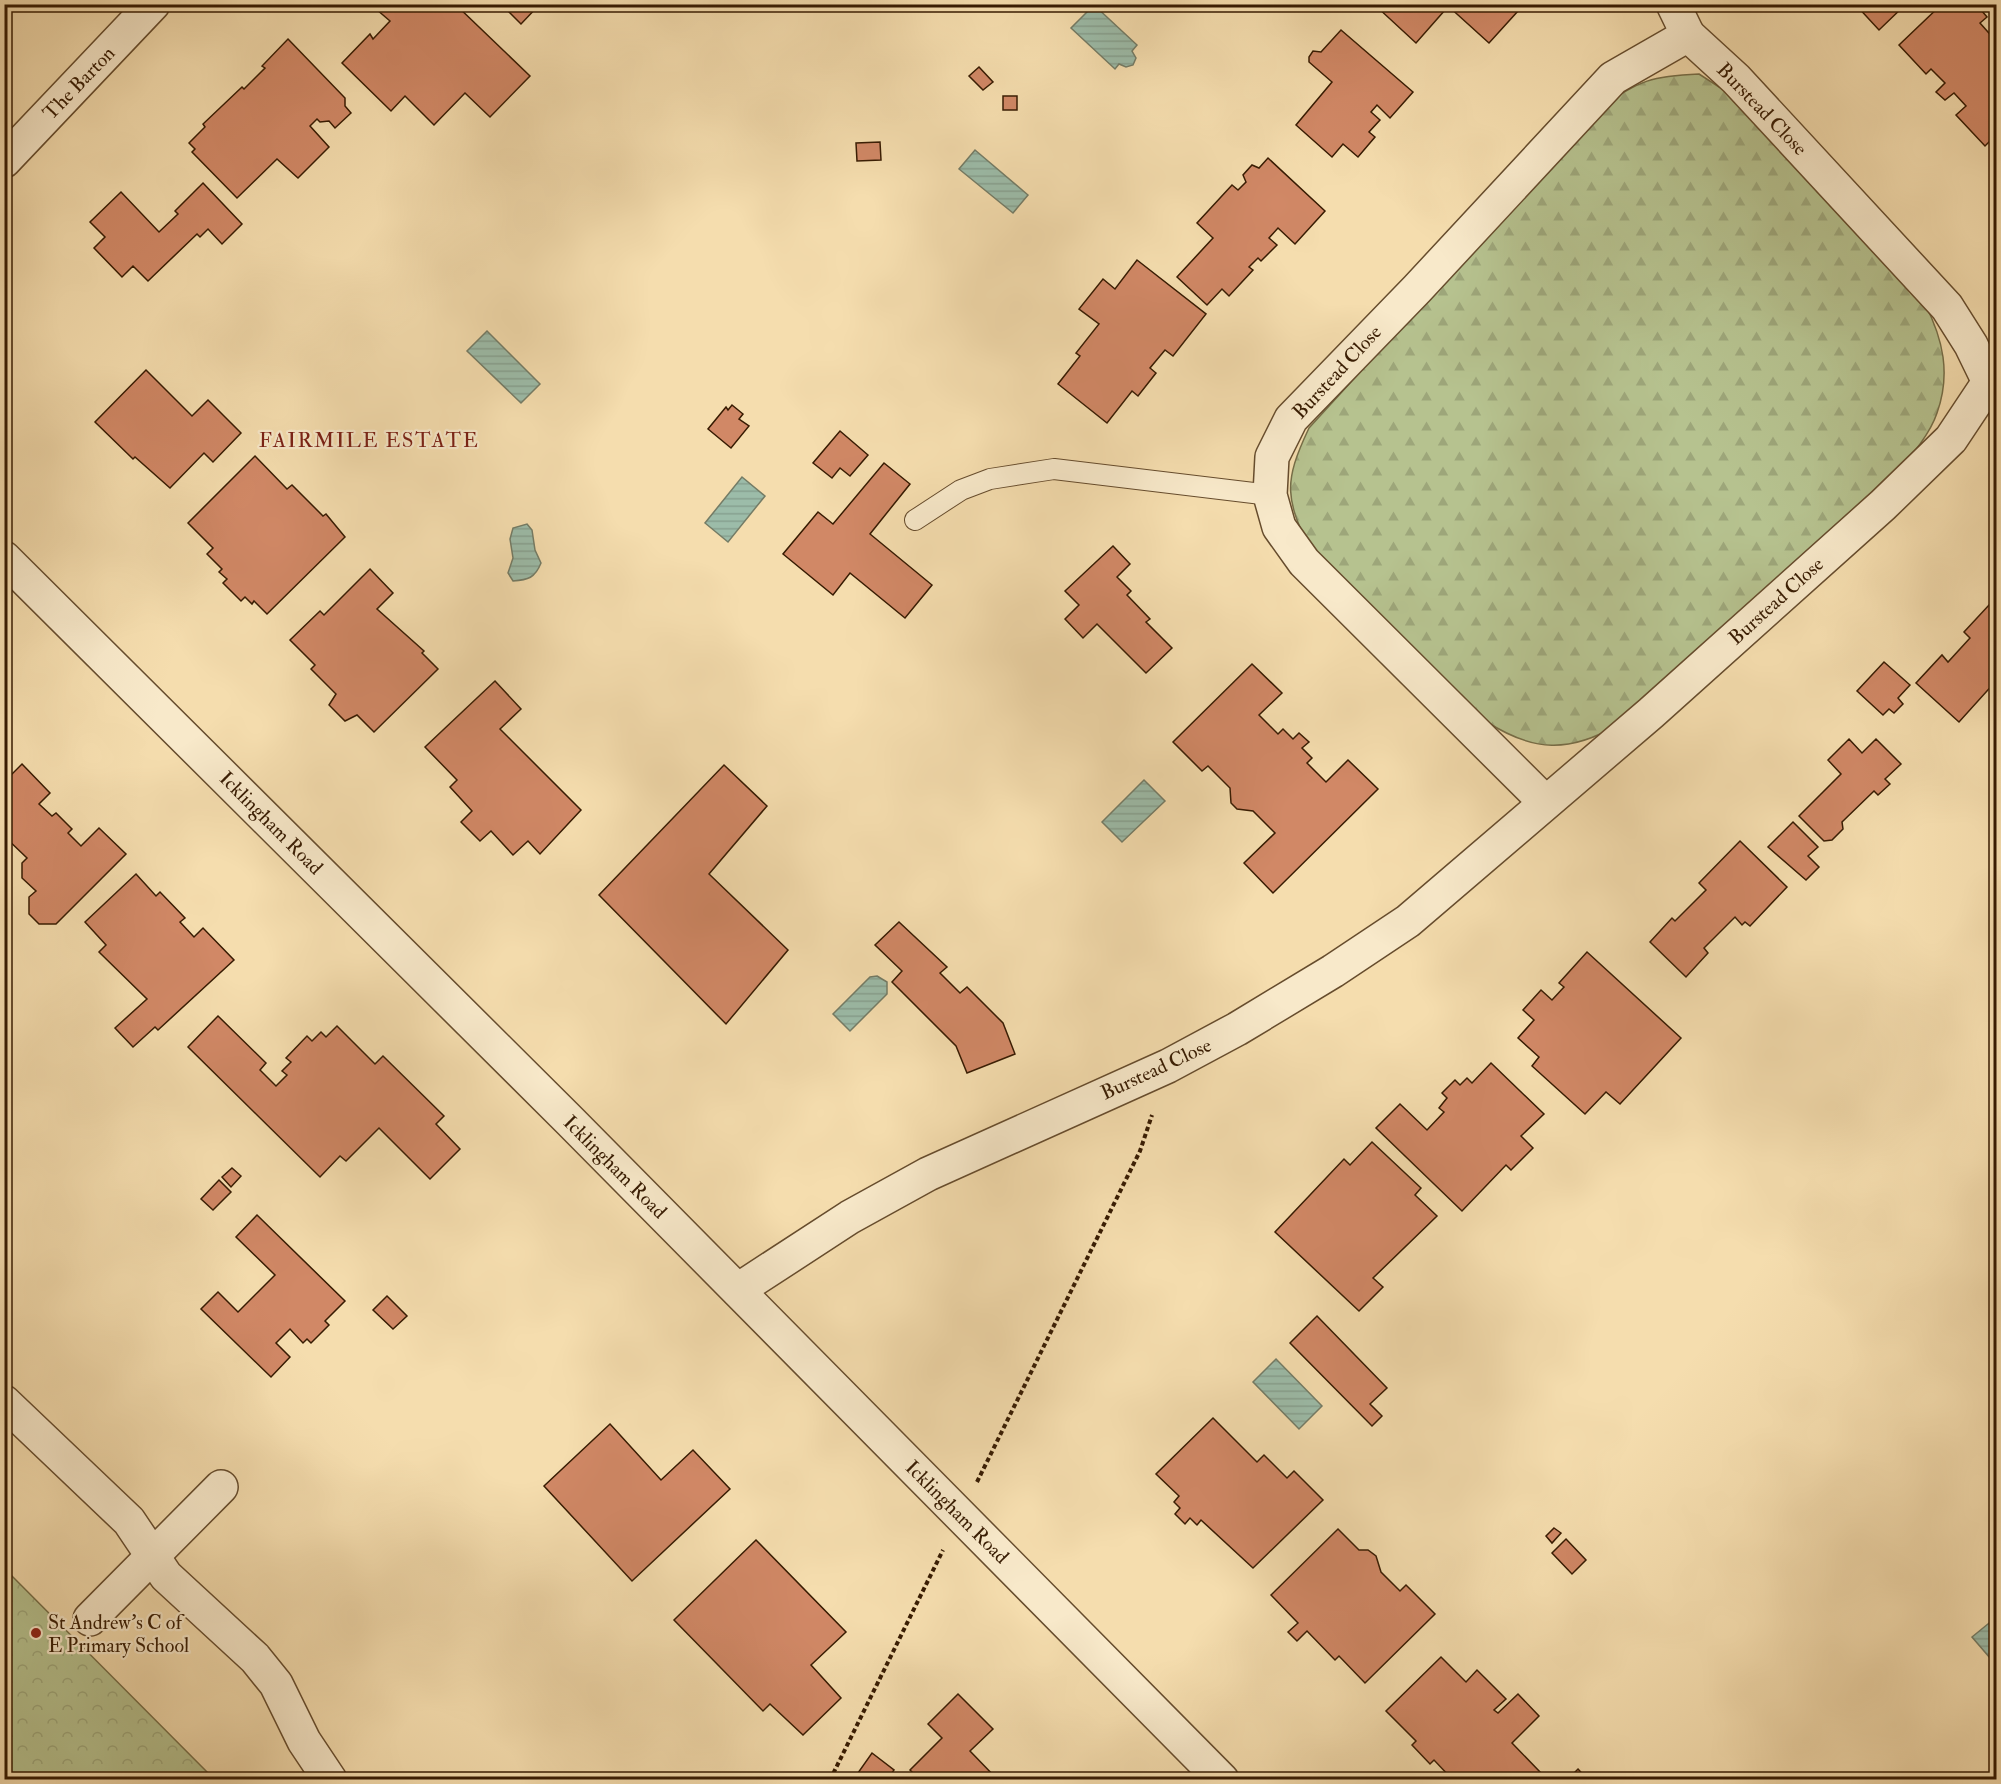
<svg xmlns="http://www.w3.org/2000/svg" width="2001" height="1784" font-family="'IM FELL Double Pica',serif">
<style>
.forest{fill:url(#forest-firs);stroke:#766e48;stroke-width:1.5}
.park{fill:url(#park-crowns);stroke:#766e48;stroke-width:1.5}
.water{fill:url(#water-rules);stroke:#747c66;stroke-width:1.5}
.building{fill:#d18866;stroke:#371b02;stroke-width:1.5}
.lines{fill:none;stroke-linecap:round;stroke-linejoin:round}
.lane-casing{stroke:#664c2d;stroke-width:22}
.street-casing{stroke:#664c2d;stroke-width:36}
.path{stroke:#371b02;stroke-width:4;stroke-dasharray:4.5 3;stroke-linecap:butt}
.lane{stroke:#f8e9ca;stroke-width:20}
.street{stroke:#f8e9ca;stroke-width:33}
.poi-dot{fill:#8f2418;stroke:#f8e9ca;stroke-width:2}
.labels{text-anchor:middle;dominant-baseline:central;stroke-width:4.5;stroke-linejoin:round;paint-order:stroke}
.street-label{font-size:20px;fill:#371b02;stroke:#f8e9ca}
.poi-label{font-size:20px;fill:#371b02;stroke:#f8e9ca;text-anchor:start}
.neighbourhood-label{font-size:21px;letter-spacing:1.5px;fill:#7a1f14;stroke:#f8e9ca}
</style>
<defs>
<pattern id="forest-firs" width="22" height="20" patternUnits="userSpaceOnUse" patternTransform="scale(1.5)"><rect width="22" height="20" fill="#b6c28f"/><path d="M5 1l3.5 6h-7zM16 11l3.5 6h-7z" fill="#9da67a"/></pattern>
<pattern id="park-crowns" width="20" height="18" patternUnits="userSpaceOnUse" patternTransform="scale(1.5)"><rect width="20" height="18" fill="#b6c28f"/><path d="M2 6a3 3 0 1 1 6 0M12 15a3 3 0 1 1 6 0" fill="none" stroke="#9da67a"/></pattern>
<pattern id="water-rules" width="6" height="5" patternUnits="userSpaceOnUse" patternTransform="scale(1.5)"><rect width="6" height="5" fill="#9cbca9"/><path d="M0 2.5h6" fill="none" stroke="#87a190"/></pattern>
</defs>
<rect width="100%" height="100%" fill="#f5ddae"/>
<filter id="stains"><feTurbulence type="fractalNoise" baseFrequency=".00333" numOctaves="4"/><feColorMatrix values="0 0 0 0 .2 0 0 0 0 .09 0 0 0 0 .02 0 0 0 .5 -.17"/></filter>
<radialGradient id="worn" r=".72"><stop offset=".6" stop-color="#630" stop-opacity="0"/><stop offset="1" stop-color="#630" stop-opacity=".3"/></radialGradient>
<path class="forest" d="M1699 74 1730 94 1925 304C1943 339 1951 374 1937 413 1921 461 1843 522 1804 556 1742 612 1680 669 1618 725 1569 753 1534 752 1487 722L1312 553C1285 499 1283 483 1309 428L1602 107C1639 80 1653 76 1699 74Z"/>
<polygon class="park" points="5,1569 214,1779 5,1779"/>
<g class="water">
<polygon points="1094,5 1137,45 1132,51 1136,58 1133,65 1126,67 1119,64 1115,69 1071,28"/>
<polygon points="975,150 1028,195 1013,213 959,169"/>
<polygon points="487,331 540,384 521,403 467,351"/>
<polygon points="742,477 765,496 728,542 705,523"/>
<path d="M527 524 532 530 535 550 541 563C535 578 528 580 513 581L508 573 513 558 510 539 513 528Z"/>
<polygon points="1144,780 1165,801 1122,842 1102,822"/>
<polygon points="877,976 887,982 887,994 850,1031 833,1014 870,977"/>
<polygon points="1276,1359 1322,1406 1299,1429 1253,1382"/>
<polygon points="1994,1619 1996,1622 1996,1665 1972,1637"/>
</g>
<g class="building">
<polygon points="381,4 455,4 530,76 490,117 465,93 434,125 405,96 391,111 342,63 370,34 373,39 390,21 376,9"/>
<polygon points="501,4 540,4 521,24"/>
<polygon points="1379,4 1438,4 1445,10 1416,43 1377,7"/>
<polygon points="1510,4 1518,11 1489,43 1447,5"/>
<polygon points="1855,4 1906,4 1879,30"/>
<polygon points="1942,4 1976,4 1987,17 1980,23 1996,41 1996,135 1985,146 1956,115 1966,106 1954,93 1945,100 1936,92 1945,83 1931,69 1926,74 1899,45"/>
<polygon points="1341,30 1413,92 1390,118 1377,105 1371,112 1380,120 1369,132 1375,137 1358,157 1343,144 1332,157 1296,125 1332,82 1309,62 1309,57 1313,51 1321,52"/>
<polygon points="288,39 345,98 345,106 351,113 335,128 329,121 320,122 317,119 310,126 329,147 298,178 277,159 237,198 192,152 195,149 189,143 205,127 203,124 242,87 244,89 265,68 262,66"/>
<polygon points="979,67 993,82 983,90 969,76"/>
<rect x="1003" y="96" width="14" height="14"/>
<polygon points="880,142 881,160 857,161 856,143"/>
<polygon points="1268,158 1325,211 1295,244 1278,228 1269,238 1277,245 1261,261 1258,258 1249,267 1253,270 1229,296 1222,289 1207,305 1177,277 1213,238 1197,223 1232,185 1238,190 1246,182 1243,175 1252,165 1259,168"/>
<polygon points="203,183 242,224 222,244 208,229 200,237 197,234 148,281 133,266 122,277 94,248 105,237 90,222 121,192 159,232 178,214 175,211"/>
<polygon points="1137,260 1206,314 1173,356 1165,350 1150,368 1156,373 1138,396 1132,391 1107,423 1058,384 1080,356 1076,353 1099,324 1079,309 1103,279 1115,289"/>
<polygon points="146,370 192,416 208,400 241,433 213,462 204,453 170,488 135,457 133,459 95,422"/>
<polygon points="732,405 743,414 739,419 749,426 731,448 708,429 726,407 728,410"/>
<polygon points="840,431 868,455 850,476 840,468 832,478 813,463"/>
<polygon points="255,456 287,489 292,485 323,516 326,514 345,537 267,614 254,601 252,604 245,597 241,601 223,583 227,579 219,572 222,569 207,554 213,548 188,523"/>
<polygon points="884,463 910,484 870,534 932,585 905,618 850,573 833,595 783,554 818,512 833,524"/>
<polygon points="1113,546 1130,564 1117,577 1131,591 1127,595 1150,619 1146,622 1172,648 1146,673 1097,624 1083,638 1065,619 1079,605 1065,591"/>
<polygon points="370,569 393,593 377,609 424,651 422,653 438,669 374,732 357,715 345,721 329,705 336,694 311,669 315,665 290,640 320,611 324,615"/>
<polygon points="1989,605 1996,612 1996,681 1959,722 1916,683 1942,655 1948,662 1970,638 1964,632"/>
<polygon points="1884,662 1910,685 1898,698 1903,704 1894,713 1889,709 1883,715 1857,691"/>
<polygon points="1252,664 1282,693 1259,715 1278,734 1283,729 1293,739 1299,733 1309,742 1302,748 1312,758 1307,763 1326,782 1348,760 1378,789 1273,893 1244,863 1275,833 1253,811 1237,809 1231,803 1230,788 1208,766 1202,771 1173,742"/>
<polygon points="495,681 521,709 500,729 581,810 540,854 528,841 513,855 491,831 480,841 461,822 472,811 450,787 457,780 425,747"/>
<polygon points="1849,739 1862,753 1876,739 1901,764 1885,779 1890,784 1878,795 1874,791 1842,822 1843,829 1832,840 1824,841 1799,816 1841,774 1828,760"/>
<polygon points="22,764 50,793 39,804 52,816 56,813 72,829 68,833 81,846 99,828 126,854 56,924 39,924 29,914 29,897 36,891 22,878 22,863 27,858 4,836 4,782"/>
<polygon points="724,765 767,806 709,874 788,950 726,1024 599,895"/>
<polygon points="1793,822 1818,847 1808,856 1819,867 1806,880 1768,847"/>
<polygon points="1740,841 1787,887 1750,926 1745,922 1742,925 1735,917 1704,948 1708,953 1686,977 1650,942 1672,918 1675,921 1706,890 1699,883"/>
<polygon points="136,874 156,896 160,892 185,918 180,922 194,937 203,928 234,960 158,1030 155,1027 133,1047 115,1028 147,999 99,952 106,945 85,922"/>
<polygon points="899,922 947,967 940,973 960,993 967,987 1003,1023 1015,1054 967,1073 956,1046 892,982 902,971 875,945"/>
<polygon points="1587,952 1681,1038 1620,1104 1606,1092 1585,1114 1532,1066 1539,1057 1518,1038 1534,1020 1523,1010 1541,990 1552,1000 1564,987 1559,983"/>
<polygon points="218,1016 266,1063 260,1070 276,1086 287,1075 282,1071 291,1062 286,1058 307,1036 312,1041 321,1032 326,1037 337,1026 375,1064 383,1056 444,1116 436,1124 460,1149 430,1179 379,1128 346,1161 340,1156 320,1177 188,1047"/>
<polygon points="1491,1063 1544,1114 1521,1136 1533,1148 1511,1170 1506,1165 1462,1211 1376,1128 1400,1104 1427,1130 1444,1112 1439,1108 1447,1098 1442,1093 1455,1080 1460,1085 1467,1078 1472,1083"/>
<polygon points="1372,1142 1421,1188 1415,1195 1437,1216 1373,1278 1383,1287 1359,1311 1275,1232 1344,1159 1350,1165"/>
<polygon points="232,1168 241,1176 231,1187 222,1177"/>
<polygon points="219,1180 231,1192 213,1210 201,1199"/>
<polygon points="257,1215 345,1301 325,1321 329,1325 311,1343 307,1339 303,1343 290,1329 276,1343 290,1357 271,1377 201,1309 218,1292 238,1312 275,1275 236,1237"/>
<polygon points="387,1296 407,1316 393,1329 373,1310"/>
<polygon points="1317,1316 1387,1388 1370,1404 1382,1416 1372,1426 1290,1343"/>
<polygon points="1213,1418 1257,1462 1264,1455 1287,1478 1294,1471 1323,1500 1253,1568 1201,1520 1197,1525 1190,1518 1185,1524 1175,1514 1180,1508 1174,1502 1179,1496 1156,1474"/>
<polygon points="610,1424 661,1480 693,1450 730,1489 632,1581 544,1486"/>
<polygon points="1554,1528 1561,1533 1552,1543 1546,1536"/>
<polygon points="1338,1529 1359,1550 1368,1550 1376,1556 1381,1572 1400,1591 1406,1585 1435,1614 1365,1683 1339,1656 1335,1660 1307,1631 1297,1641 1288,1632 1298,1623 1271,1595"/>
<polygon points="1566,1539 1586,1560 1572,1574 1552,1553"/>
<polygon points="756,1540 846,1632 811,1665 841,1698 803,1735 770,1704 763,1711 674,1620"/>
<polygon points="1441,1657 1466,1682 1477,1670 1506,1699 1494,1710 1498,1713 1518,1694 1539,1716 1512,1743 1541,1773 1534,1780 1453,1780 1434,1760 1430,1764 1412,1745 1416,1741 1386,1711"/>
<polygon points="958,1694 993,1729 970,1751 998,1780 906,1780 913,1773 910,1770 942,1738 928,1724"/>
<polygon points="872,1753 894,1770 887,1780 853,1780"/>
<polygon points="1578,1769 1588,1780 1567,1780"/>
</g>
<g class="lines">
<g class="lane-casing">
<polyline id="lane" points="915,520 961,490 990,479 1054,469 1270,495"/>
</g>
<g class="street-casing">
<g id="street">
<polyline points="1688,35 1736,79 1947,307 1971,345 1989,382"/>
<polyline points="4,161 153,4"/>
<polyline points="4,558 570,1121 1222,1780"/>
<polyline points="1545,802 1304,562 1279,527 1270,495 1272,457 1291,419 1417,289 1613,78 1688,35 1673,4"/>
<polyline points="738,1290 850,1217 928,1174 1168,1066 1237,1029 1333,971 1408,921 1651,713 1883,505 1951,439 1989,382 1996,381"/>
<polyline points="4,1402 129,1521 166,1576 255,1658 276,1684 304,1741 330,1780"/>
<polyline points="90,1619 221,1487"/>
</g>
</g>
<g class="path">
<polyline points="977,1482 1140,1151 1152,1115"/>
<polyline points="830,1780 943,1550"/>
</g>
<use href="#lane" class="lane"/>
<use href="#street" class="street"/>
</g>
<circle class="poi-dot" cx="36" cy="1633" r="6"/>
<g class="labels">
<g class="street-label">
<text transform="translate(79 83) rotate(-46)">The Barton</text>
<text transform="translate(1762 109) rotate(46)">Burstead Close</text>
<text transform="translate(1337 372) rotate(-47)">Burstead Close</text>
<text transform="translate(1776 601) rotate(-42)">Burstead Close</text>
<text transform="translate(271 823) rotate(45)">Icklingham Road</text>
<text transform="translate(1156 1069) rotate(-25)">Burstead Close</text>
<text transform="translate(615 1167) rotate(45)">Icklingham Road</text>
<text transform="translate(957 1512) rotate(45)">Icklingham Road</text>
</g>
<g class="poi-label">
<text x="48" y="1622">St Andrew's C of<tspan x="48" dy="23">E Primary School</tspan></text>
</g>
<g class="neighbourhood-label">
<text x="369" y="440">FAIRMILE ESTATE</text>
</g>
</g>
<rect width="2001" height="1784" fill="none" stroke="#f5ddae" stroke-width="24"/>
<rect x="6" y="6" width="1989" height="1772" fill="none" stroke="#371b02" stroke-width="3"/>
<rect x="12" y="12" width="1977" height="1760" fill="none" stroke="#371b02" stroke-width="1.5"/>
<rect width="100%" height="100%" filter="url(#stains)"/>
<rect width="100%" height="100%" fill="url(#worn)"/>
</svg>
